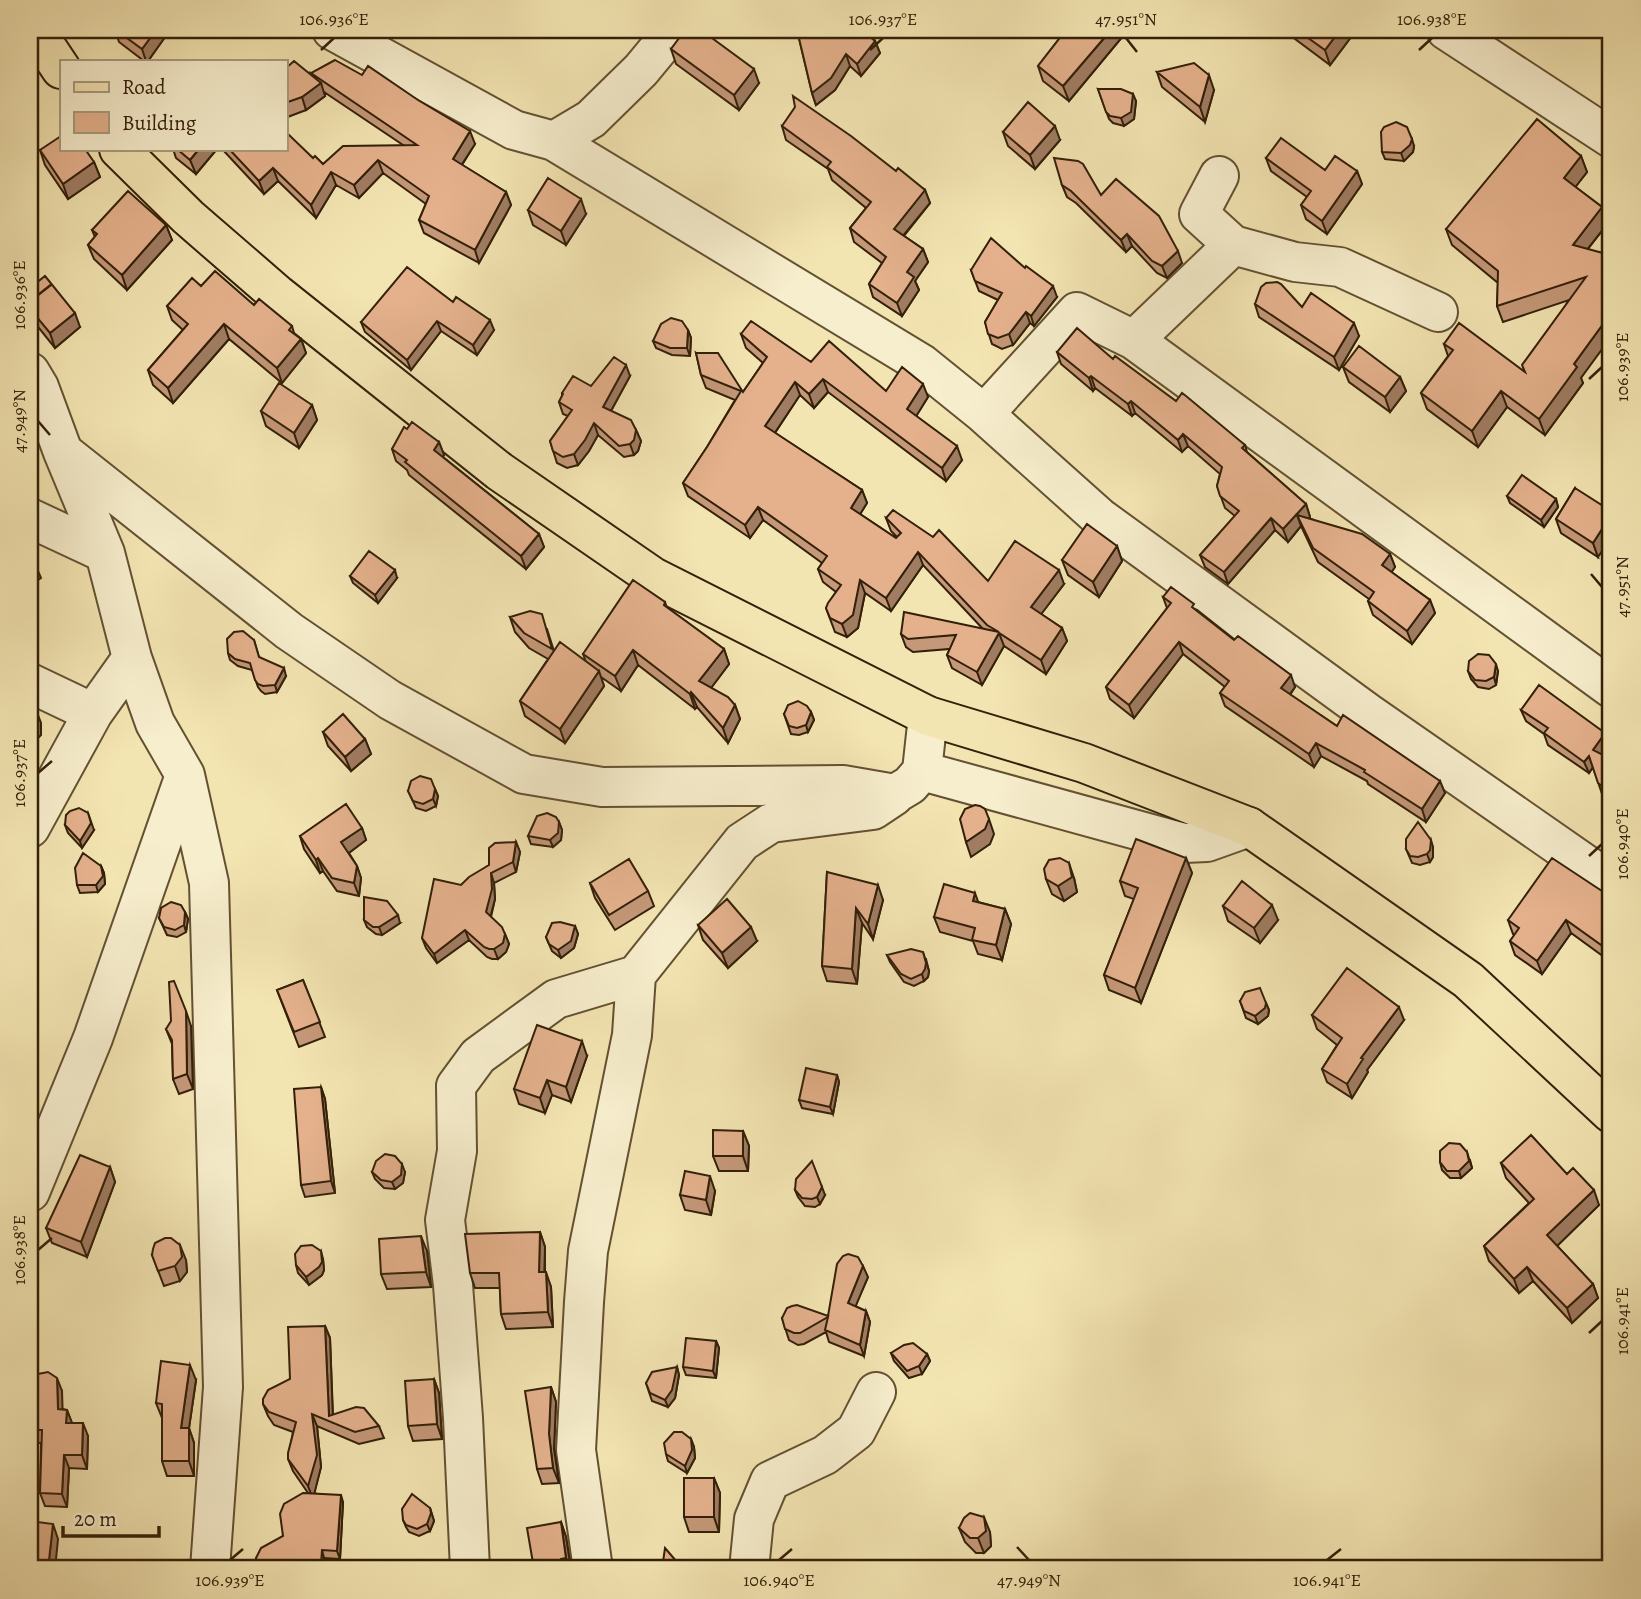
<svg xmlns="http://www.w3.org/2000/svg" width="1641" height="1599" font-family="Alegreya,serif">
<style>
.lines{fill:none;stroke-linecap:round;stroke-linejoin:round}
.minor-casing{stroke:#635132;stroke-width:42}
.major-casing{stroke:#332008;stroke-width:42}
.minor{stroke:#f7eecd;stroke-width:38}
.major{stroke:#f3e5b2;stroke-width:38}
.wall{fill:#c49878;stroke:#332008;stroke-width:2}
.shaded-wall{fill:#a07c62;stroke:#332008;stroke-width:2}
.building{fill:#e4b18c;stroke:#332008;stroke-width:2}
.ticks{fill:none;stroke:#332008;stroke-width:2.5}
.neatline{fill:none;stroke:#332008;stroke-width:2.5}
.ticks-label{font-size:18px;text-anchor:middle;fill:#332008}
</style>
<rect width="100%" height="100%" fill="#f3e5b2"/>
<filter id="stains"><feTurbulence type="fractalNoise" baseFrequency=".00286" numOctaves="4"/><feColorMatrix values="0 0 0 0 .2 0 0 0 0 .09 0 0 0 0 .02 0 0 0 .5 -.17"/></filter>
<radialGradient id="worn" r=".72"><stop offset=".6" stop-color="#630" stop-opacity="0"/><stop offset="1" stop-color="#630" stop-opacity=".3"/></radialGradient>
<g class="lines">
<g class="minor-casing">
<path id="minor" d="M 332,30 L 514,130 L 554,141 L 591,119 L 641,70 L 674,30
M 1446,30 L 1611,138
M 554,141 L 922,364 L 984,414 L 1099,517 L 1368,713 L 1611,882
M 1219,176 L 1199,214 L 1233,245
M 1134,340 L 1233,245 L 1295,262 L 1340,267 L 1438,312
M 30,372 L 39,387 L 63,452 L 289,631 L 390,700 L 524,774 L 602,787 L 843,785 L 895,794 L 910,785 L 922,771 L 928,716
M 984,414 L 1077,312 L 1134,340 L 1611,688
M 63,452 L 105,553 L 132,658 L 155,723 L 185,775 L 209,883 L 223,1387 L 210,1569
M 30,518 L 105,553
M 30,683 L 93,713
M 922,771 L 1184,843 L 1207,842 L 1249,827
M 30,828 L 93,713 L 132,658
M 30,1192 L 93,1038 L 185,775
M 470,1569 L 463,1418 L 453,1285 L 445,1220 L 457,1151 L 456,1086 L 478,1056 L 556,999 L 636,975 L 742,842 L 771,823 L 873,810 L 894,796
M 593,1569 L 576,1450 L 584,1302 L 588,1251 L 632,1035 L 636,975
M 749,1569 L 754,1519 L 770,1481 L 825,1455 L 856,1431 L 876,1392"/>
</g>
<g class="major-casing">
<path id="major" d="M 35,30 L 61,69
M 119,149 L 188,217 L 278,295 L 499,471 L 653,577 L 928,716 L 1084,763 L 1249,827 L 1468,980 L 1611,1113"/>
</g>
<use href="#minor" class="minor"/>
<use href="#major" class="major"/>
</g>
<path class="wall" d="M 115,30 L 170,30 L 148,61 L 144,61 L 119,42 Z
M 797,30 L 875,41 L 880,53 L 861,76 L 850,66 L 835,90 L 816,105 L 812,93 Z
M 1066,30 L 1128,30 L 1069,101 L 1043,81 L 1038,66 Z
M 1209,30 L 1228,30 L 1226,32 L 1210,31 Z
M 1283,30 L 1348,30 L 1351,37 L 1330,65 Z
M 671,49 L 759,83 L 739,110 L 676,64 Z
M 285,69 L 312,75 L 311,73 L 475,144 L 462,165 L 506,192 L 511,205 L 479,263 L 424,233 L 419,220 L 426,204 L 383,173 L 359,198 L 336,185 L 316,218 L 278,181 L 264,194 L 222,149 L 285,149 L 313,158 L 323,164 L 403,145 L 324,92 L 325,96 L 306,110 L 285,118 Z
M 1157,72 L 1214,90 L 1205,122 L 1162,87 Z
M 1098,89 L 1136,101 L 1134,119 L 1124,126 L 1113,123 L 1109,119 Z
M 782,126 L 896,171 L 925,190 L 930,203 L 904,236 L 923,249 L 928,262 L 915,281 L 919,290 L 902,316 L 873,297 L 869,284 L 882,263 L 854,242 L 850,228 L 866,208 L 832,180 L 828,169 L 786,140 Z
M 1003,132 L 1060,140 L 1035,169 L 1008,146 Z
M 1414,146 L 1413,152 L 1404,161 L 1385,159 L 1382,152 Z
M 173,149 L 217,149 L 196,174 L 176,158 Z
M 40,150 L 94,162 L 100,177 L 68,199 L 45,165 Z
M 1581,156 L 1587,172 L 1575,187 L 1602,207 L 1608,223 L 1588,249 L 1581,378 L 1583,383 L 1545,435 L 1507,407 L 1478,447 L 1427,409 L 1421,393 L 1448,356 L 1444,344 L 1525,372 L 1569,300 L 1503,322 L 1497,306 L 1498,283 L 1452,245 L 1446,229 Z
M 1266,158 L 1325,170 L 1357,171 L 1362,184 L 1327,234 L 1306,219 L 1301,205 L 1307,197 L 1271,171 Z
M 1062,185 L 1101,195 L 1182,263 L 1167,278 L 1157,273 L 1132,246 L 1126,252 L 1076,203 L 1067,197 Z
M 528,210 L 586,214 L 566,245 L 533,225 Z
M 166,225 L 172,240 L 127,290 L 94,259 L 88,245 L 95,237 L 92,230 Z
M 971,270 L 1057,297 L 1034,326 L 1030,323 L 1013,345 L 1002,349 L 992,344 L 985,322 L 998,300 L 979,291 Z
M 201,286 L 254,305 L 292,326 L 294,333 L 301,339 L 306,353 L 282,383 L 229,339 L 173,403 L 153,385 L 148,370 L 183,330 L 172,320 L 167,306 Z
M 30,288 L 80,327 L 55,348 L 30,317 Z
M 453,302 L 494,330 L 477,355 L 441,331 L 411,370 L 365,332 L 361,322 Z
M 1255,304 L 1302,307 L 1359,336 L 1339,370 L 1259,317 Z
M 688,330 L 691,338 L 690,356 L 672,355 L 656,348 L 653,341 Z
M 741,334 L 886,391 L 928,397 L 916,416 L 962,460 L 946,481 L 828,392 L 814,408 L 800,395 L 775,433 L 862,490 L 867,503 L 860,514 L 896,538 L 897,537 L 891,531 L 886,518 L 988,581 L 1064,584 L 1041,614 L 1062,628 L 1067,641 L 1046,674 L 1004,646 L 982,685 L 952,668 L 947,655 L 950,649 L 913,652 L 906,647 L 901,634 L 983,629 L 923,565 L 891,611 L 865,593 L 858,628 L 847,637 L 835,632 L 826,608 L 836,592 L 823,582 L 818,569 L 822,563 L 763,520 L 750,538 L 688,496 L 683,483 L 707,447 L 735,400 L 706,388 L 701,375 L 696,353 L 743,392 L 763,363 L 746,348 Z
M 1057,352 L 1113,359 L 1176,401 L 1245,445 L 1247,452 L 1306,504 L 1310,517 L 1309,518 L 1390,554 L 1395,567 L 1391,572 L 1430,600 L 1435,613 L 1412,644 L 1373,615 L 1368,601 L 1369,599 L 1318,562 L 1301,526 L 1288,542 L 1275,530 L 1228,584 L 1205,567 L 1200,555 L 1235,516 L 1225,508 L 1217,486 L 1220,474 L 1188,446 L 1182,452 L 1135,413 L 1132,416 L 1095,388 L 1093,391 L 1061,364 Z
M 1343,367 L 1400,377 L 1406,391 L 1390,412 L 1349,382 Z
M 630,376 L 611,411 L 636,430 L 641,441 L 638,451 L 634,455 L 624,457 L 598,435 L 589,451 L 578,465 L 567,468 L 557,463 L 550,441 L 568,416 L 563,414 L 559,402 L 562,396 L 562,393 Z
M 312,405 L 317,420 L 299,448 L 266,426 L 261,411 Z
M 407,429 L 439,442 L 444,455 L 443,457 L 539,534 L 544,547 L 526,569 L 409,475 L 407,470 L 396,461 L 392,449 Z
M 1575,488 L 1598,557 L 1561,533 L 1556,519 Z
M 1507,496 L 1556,499 L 1558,507 L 1544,527 L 1510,503 Z
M 1117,546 L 1122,561 L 1099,597 L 1068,575 L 1062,560 Z
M 350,576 L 397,578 L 378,603 L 353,583 Z
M 1163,597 L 1197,610 L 1295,687 L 1290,695 L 1337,726 L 1445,793 L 1426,822 L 1368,784 L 1367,781 L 1321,756 L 1314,767 L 1225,706 L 1220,693 L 1225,687 L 1183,654 L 1134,718 L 1110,699 L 1106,687 L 1167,608 Z
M 665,602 L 667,608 L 724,649 L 729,664 L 711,688 L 735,705 L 740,719 L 728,743 L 697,707 L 695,709 L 638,665 L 621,691 L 601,677 L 604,686 L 565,743 L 525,716 L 520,701 L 548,659 L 529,648 L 515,632 L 510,617 L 547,629 L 554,651 L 586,662 L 583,654 Z
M 254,640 L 259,657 L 286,676 L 277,692 L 265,694 L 261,691 L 258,687 L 252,670 L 238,666 L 230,660 L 228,653 Z
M 1468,671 L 1498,671 L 1496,685 L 1489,689 L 1478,687 L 1471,679 Z
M 1521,710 L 1609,744 L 1602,755 L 1611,759 L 1611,801 L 1602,794 L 1593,767 L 1589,773 L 1548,745 L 1544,734 L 1526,721 Z
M 811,712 L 814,720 L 808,732 L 799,735 L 791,734 L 784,714 Z
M 323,732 L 365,739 L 371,754 L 351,771 L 328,746 Z
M 435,789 L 438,796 L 436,806 L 426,811 L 416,808 L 408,791 Z
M 559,822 L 562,830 L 561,840 L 553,847 L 531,844 L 528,836 Z
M 65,825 L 94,830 L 82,848 L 68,833 Z
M 362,828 L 366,840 L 349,853 L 357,866 L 361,878 L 359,896 L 337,891 L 323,871 L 320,873 L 304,849 L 300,836 Z
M 516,842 L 520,852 L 516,872 L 494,883 L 495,899 L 491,917 L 505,934 L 509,944 L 506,952 L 498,959 L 492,959 L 487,957 L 469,940 L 437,963 L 426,948 L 422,938 L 461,885 L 489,865 Z
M 1433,847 L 1433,857 L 1430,862 L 1420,865 L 1412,863 L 1406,849 Z
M 1186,858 L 1192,873 L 1141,1003 L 1109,990 L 1104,975 L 1134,899 L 1125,896 L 1120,881 Z
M 101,866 L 104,873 L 105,884 L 98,892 L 80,893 L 77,885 Z
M 827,872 L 883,900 L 873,939 L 862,923 L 857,984 L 827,981 L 822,966 Z
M 1074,878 L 1077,892 L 1064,901 L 1052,894 L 1046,879 Z
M 590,883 L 648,891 L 654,906 L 615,930 L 595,898 Z
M 1611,897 L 1611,962 L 1571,933 L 1542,974 L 1515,955 L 1510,941 L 1515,935 L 1513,934 L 1508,920 Z
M 978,902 L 1005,909 L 1011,924 L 1002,960 L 978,954 L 973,941 L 940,932 L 934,917 Z
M 1223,906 L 1278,920 L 1260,943 L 1228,921 Z
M 185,912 L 188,919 L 186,932 L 177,937 L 167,935 L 159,918 Z
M 364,920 L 400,923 L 382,935 L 376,934 L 367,927 Z
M 698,925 L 757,941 L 728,968 L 703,940 Z
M 575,926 L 578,934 L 574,948 L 561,958 L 552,951 L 546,937 Z
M 887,955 L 926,959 L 929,971 L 928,977 L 924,981 L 914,986 L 904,982 L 890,962 Z
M 303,980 L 325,1037 L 299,1047 L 277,990 Z
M 1240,1001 L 1266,1003 L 1269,1010 L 1268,1016 L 1258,1024 L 1246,1018 Z
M 1312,1015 L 1404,1020 L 1367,1070 L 1368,1072 L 1352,1098 L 1327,1082 L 1322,1069 L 1337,1045 L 1317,1029 Z
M 191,1026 L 193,1089 L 179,1094 L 173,1079 L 172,1044 L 166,1029 Z
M 587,1056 L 571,1102 L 552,1095 L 545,1113 L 519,1104 L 514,1089 Z
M 837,1075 L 839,1082 L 833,1114 L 802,1108 L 799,1100 Z
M 321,1087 L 325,1099 L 335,1193 L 305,1197 L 301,1185 Z
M 743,1131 L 749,1146 L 748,1171 L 719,1171 L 713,1156 Z
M 1470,1160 L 1472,1168 L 1461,1178 L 1450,1178 L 1442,1170 L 1440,1162 Z
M 1501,1163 L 1567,1174 L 1599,1205 L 1557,1246 L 1593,1284 L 1598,1298 L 1572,1323 L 1533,1281 L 1519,1293 L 1489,1261 L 1484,1246 L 1529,1203 L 1506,1178 Z
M 110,1167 L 115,1182 L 87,1257 L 52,1243 L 46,1228 Z
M 372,1172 L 405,1172 L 403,1183 L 395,1189 L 384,1188 L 375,1179 Z
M 795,1190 L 825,1195 L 820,1204 L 815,1207 L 805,1206 L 798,1197 Z
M 715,1191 L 711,1215 L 685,1210 L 680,1195 Z
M 540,1232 L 545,1247 L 545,1272 L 551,1287 L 553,1327 L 506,1329 L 501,1314 L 500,1288 L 475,1288 L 470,1273 Z
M 427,1251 L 431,1287 L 387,1289 L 381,1274 Z
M 152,1255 L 186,1260 L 187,1272 L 180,1281 L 164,1286 Z
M 323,1259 L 324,1270 L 322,1275 L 309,1285 L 298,1273 L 296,1265 Z
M 868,1277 L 855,1306 L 866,1311 L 870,1322 L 864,1356 L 829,1342 L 826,1332 L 804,1344 L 798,1345 L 789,1340 L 782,1318 L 828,1316 Z
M 1611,1288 L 1611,1309 L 1604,1292 Z
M 325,1326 L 330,1338 L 333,1415 L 379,1426 L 384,1438 L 359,1444 L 317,1426 L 321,1467 L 314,1493 L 343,1502 L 340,1559 L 324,1558 L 324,1569 L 260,1569 L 256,1558 L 283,1536 L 308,1493 L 293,1471 L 288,1459 L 293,1432 L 274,1425 L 268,1416 L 263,1404 L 290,1379 Z
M 716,1341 L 719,1348 L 716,1378 L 686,1375 L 683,1367 Z
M 891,1353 L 927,1354 L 930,1361 L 922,1374 L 909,1378 L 894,1361 Z
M 677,1367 L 679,1375 L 675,1398 L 668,1407 L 652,1401 L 646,1383 Z
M 434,1379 L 439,1393 L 442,1439 L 413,1441 L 408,1426 Z
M 196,1380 L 189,1428 L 194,1443 L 194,1476 L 167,1476 L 162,1461 L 162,1418 L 156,1403 Z
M 551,1387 L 556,1402 L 554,1449 L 559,1483 L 542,1484 L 537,1469 Z
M 62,1391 L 62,1409 L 67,1410 L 72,1423 L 88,1436 L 87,1469 L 69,1468 L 67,1507 L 45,1506 L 40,1493 L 41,1443 L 30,1443 L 30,1405 Z
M 691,1439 L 694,1447 L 695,1458 L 687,1473 L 668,1461 L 666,1454 Z
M 714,1478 L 720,1493 L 719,1532 L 689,1532 L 684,1517 Z
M 430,1508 L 434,1521 L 430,1531 L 419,1536 L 409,1532 L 406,1527 L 403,1520 Z
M 561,1522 L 566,1537 L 571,1569 L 534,1569 Z
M 959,1528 L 990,1532 L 991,1546 L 984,1553 L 976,1553 L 965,1542 Z"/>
<path class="shaded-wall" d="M 156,30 L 170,30 L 148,61 L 146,61 L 142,49 Z
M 1111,30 L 1128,30 L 1069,101 L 1063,86 Z
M 1340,30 L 1348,30 L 1351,37 L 1330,65 L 1325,50 Z
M 875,41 L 880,53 L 861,76 L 857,64 Z
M 846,54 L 850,66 L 835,90 L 816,105 L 812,93 Z
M 754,69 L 759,83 L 739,110 L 734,95 Z
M 1209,75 L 1214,90 L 1205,122 L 1200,107 Z
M 321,83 L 325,96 L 306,110 L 302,97 Z
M 1133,94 L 1136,101 L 1134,119 L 1124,126 L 1121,118 Z
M 1055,126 L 1060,140 L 1035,169 L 1030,155 Z
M 470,131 L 475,144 L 457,172 L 453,159 Z
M 1412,139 L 1414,146 L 1413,152 L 1404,161 L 1401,153 Z
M 199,149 L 217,149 L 196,174 L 190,160 Z
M 1581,156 L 1587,172 L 1570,194 L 1564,178 Z
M 378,160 L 383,173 L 359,198 L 354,185 Z
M 94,162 L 100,177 L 68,199 L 63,184 Z
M 273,168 L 278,181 L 264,194 L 259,181 Z
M 1357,171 L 1362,184 L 1327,234 L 1322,221 Z
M 331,172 L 336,185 L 316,218 L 311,205 Z
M 925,190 L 930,203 L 898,242 L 894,229 Z
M 506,192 L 511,205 L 479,263 L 475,250 Z
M 581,199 L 586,214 L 566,245 L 561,231 Z
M 1602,207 L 1608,223 L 1578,261 L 1573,245 Z
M 166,225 L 172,240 L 127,290 L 122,275 Z
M 1127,234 L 1132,246 L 1126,252 L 1121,240 Z
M 923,249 L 928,262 L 915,281 L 919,290 L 902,316 L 897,303 L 907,272 Z
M 1178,251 L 1182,263 L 1167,278 L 1162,266 Z
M 1053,286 L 1057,297 L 1034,326 L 1031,316 Z
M 1026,312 L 1030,323 L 1013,345 L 1009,334 Z
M 75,313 L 80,327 L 55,348 L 50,333 Z
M 1611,313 L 1611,337 L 1581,378 L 1583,383 L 1545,435 L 1539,419 L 1574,364 Z
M 490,320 L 494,330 L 477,355 L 473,345 Z
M 437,321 L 441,331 L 411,370 L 407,360 Z
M 1354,323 L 1359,336 L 1339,370 L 1334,357 Z
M 224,324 L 229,339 L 173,403 L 168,388 Z
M 688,330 L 691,338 L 690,356 L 687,348 Z
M 301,339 L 306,353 L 282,383 L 277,368 Z
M 626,365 L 630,376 L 607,418 L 603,407 Z
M 1091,376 L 1095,388 L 1093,391 L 1089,378 Z
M 1400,377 L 1406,391 L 1390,412 L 1385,397 Z
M 823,379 L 828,392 L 814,408 L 809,394 Z
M 795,382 L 800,395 L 770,440 L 765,426 Z
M 923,384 L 928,397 L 912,423 L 907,409 Z
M 1501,391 L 1507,407 L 1478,447 L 1472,431 Z
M 1131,401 L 1135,413 L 1132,416 L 1128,404 Z
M 312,405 L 317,420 L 299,448 L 294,433 Z
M 594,423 L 598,435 L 589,451 L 578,465 L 574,454 Z
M 636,430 L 641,441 L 638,451 L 634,455 L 630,444 Z
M 1183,434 L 1188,446 L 1182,452 L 1178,440 Z
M 439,442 L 444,455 L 438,463 L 434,450 Z
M 957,446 L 962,460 L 946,481 L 942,468 Z
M 862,490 L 867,503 L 856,521 L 851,508 Z
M 1556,499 L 1558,507 L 1544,527 L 1541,520 Z
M 1306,504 L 1310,517 L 1302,525 L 1297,515 L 1301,526 L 1288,542 L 1283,529 Z
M 758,507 L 763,520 L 750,538 L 745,525 Z
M 1611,515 L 1611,538 L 1598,557 L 1593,543 Z
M 1271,518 L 1275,530 L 1228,584 L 1224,572 Z
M 539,534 L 544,547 L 526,569 L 521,556 Z
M 1117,546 L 1122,561 L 1099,597 L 1093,582 Z
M 918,552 L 923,565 L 891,611 L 886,598 Z
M 1390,554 L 1395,567 L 1387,579 L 1382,565 Z
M 395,570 L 397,578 L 378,603 L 375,595 Z
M 1059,570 L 1064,584 L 1036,621 L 1031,607 Z
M 38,571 L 41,578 L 30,586 L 30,577 Z
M 860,580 L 865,593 L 858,628 L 847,637 L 842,624 Z
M 1430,600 L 1435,613 L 1412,644 L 1407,631 Z
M 1062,628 L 1067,641 L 1046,674 L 1041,660 Z
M 999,633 L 1004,646 L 982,685 L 977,672 Z
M 1179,642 L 1183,654 L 1134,718 L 1129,705 Z
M 724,649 L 729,664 L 705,696 L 699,681 Z
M 633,650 L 638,665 L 621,691 L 615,676 Z
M 1496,664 L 1498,671 L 1496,685 L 1494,677 Z
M 284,668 L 286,676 L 277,692 L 275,685 Z
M 599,671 L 604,686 L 565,743 L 560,729 Z
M 1291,675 L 1295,687 L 1285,701 L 1281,688 Z
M 691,692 L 697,707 L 695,709 L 690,694 Z
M 735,705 L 740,719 L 728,743 L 723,728 Z
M 811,712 L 814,720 L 808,732 L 806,725 Z
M 38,715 L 41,723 L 41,735 L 32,744 L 30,735 Z
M 1605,733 L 1609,744 L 1597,762 L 1593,750 Z
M 365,739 L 371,754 L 351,771 L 345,757 Z
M 1316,743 L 1321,756 L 1314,767 L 1309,754 Z
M 1589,756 L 1593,767 L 1589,773 L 1584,762 Z
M 1440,781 L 1445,793 L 1426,822 L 1422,809 Z
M 435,789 L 438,796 L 436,806 L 433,799 Z
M 88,813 L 94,830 L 82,848 L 80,841 Z
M 989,819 L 994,834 L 990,844 L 971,857 L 966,842 Z
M 559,822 L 562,830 L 561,840 L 553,847 L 550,840 Z
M 362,828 L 366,840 L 346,855 L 341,842 Z
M 1431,840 L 1433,847 L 1433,857 L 1430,862 L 1427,854 Z
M 516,842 L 520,852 L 516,872 L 513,862 Z
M 318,858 L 323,871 L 320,873 L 316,860 Z
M 1186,858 L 1192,873 L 1141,1003 L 1135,988 Z
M 1069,863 L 1074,878 L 1077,892 L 1064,901 L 1058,886 Z
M 101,866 L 104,873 L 105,884 L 98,892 L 96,885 Z
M 357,866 L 361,878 L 359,896 L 354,883 Z
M 491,873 L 494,883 L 495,899 L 489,922 L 486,912 Z
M 878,885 L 883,900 L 873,939 L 868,924 Z
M 975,893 L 980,907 L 973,901 Z
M 1272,905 L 1278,920 L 1260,943 L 1254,928 Z
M 856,908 L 862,923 L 857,984 L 852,969 Z
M 1005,909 L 1011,924 L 1002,960 L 996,945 Z
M 185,912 L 188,919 L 186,932 L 184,925 Z
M 398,915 L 400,923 L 382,935 L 379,927 Z
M 1566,920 L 1571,933 L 1542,974 L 1537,961 Z
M 575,926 L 578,934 L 574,948 L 561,958 L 558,950 Z
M 751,927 L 757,941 L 728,968 L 722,953 Z
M 465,930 L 469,940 L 437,963 L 434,954 Z
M 505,934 L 509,944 L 506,952 L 498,959 L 494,949 Z
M 923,952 L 929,971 L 928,977 L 924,981 L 922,974 Z
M 1266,1003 L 1269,1010 L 1268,1016 L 1258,1024 L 1255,1016 Z
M 1399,1007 L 1404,1020 L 1367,1070 L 1368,1072 L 1352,1098 L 1347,1084 L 1361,1058 Z
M 186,1011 L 191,1026 L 193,1089 L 187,1074 Z
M 582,1041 L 587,1056 L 571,1102 L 566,1087 Z
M 837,1075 L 839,1082 L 833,1114 L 830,1107 Z
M 547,1080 L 552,1095 L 545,1113 L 540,1098 Z
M 321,1087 L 325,1099 L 335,1193 L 331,1181 Z
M 743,1131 L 749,1146 L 748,1171 L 743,1156 Z
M 1467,1152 L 1472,1168 L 1461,1178 L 1459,1171 Z
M 402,1164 L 405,1172 L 403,1183 L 395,1189 L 392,1182 Z
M 110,1167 L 115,1182 L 87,1257 L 81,1242 Z
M 710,1176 L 715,1191 L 711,1215 L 706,1200 Z
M 822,1187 L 825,1195 L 820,1204 L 817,1197 Z
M 1594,1190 L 1599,1205 L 1553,1250 L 1547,1235 Z
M 540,1232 L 545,1247 L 544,1287 L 539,1272 Z
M 421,1236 L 427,1251 L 431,1287 L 426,1272 Z
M 180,1245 L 186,1260 L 187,1272 L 180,1281 L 175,1266 Z
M 321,1251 L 323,1259 L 324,1270 L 322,1275 L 309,1285 L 306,1277 Z
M 863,1266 L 868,1277 L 852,1315 L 848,1303 Z
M 1527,1267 L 1533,1281 L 1519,1293 L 1514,1279 Z
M 546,1272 L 551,1287 L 553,1327 L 548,1312 Z
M 1593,1284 L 1598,1298 L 1572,1323 L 1567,1308 Z
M 866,1311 L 870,1322 L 864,1356 L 860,1345 Z
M 325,1326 L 330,1338 L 333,1423 L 329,1416 Z
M 716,1341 L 719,1348 L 716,1378 L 713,1371 Z
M 927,1354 L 930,1361 L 922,1374 L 919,1366 Z
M 190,1365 L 196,1380 L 189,1428 L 194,1443 L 194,1476 L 189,1461 L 181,1428 Z
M 677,1367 L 679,1375 L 675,1398 L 668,1407 L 665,1400 Z
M 57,1378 L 62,1391 L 63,1423 L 58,1409 Z
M 434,1379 L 439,1393 L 442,1439 L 437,1424 Z
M 551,1387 L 556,1402 L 554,1449 L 559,1483 L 553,1468 L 549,1434 Z
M 67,1410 L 72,1423 L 66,1423 Z
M 312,1414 L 317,1426 L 321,1467 L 313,1499 L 308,1486 Z
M 83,1423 L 88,1436 L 87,1469 L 82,1455 Z
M 691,1439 L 694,1447 L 695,1458 L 687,1473 L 685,1466 Z
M 64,1455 L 69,1468 L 67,1507 L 62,1494 Z
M 714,1478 L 720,1493 L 719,1532 L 714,1517 Z
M 341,1495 L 343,1502 L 340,1559 L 337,1551 Z
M 430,1508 L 434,1521 L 430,1531 L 427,1524 Z
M 984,1517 L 990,1532 L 991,1546 L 984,1553 L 978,1538 Z
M 561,1522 L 566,1537 L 571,1569 L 566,1558 Z
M 53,1524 L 58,1539 L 55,1569 L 48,1569 Z
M 322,1550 L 324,1558 L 324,1569 L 321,1564 Z"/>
<path class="building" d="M 116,30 L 156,30 L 142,49 Z
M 685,30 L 701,30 L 754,69 L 734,95 L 671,49 Z
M 797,30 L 862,30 L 875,41 L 857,64 L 846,54 L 831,78 L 812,93 Z
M 1066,30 L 1111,30 L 1063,86 L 1038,66 Z
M 1297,30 L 1340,30 L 1325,50 Z
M 335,60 L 362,75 L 368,66 L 418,100 L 470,131 L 453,159 L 506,192 L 475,250 L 419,220 L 429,196 L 378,160 L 354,185 L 331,172 L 311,205 L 273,168 L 259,181 L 229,149 L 285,149 L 285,131 L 313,158 L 315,156 L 323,164 L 343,146 L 417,145 L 311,73 Z
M 294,61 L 321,83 L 302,97 L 285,103 L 285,69 Z
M 1194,63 L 1209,75 L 1200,107 L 1157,72 Z
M 1098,89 L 1121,89 L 1133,94 L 1131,112 L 1121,118 L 1110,116 L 1106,112 Z
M 793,96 L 851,136 L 896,171 L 898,168 L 925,190 L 894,229 L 923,249 L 907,272 L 914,277 L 897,303 L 869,284 L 886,257 L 850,228 L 871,202 L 827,167 L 831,162 L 782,126 L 795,107 Z
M 1028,102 L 1055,126 L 1030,155 L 1003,132 Z
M 1537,119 L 1581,156 L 1564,178 L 1602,207 L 1573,245 L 1603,253 L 1608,246 L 1611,252 L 1611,313 L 1574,364 L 1577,367 L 1539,419 L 1501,391 L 1472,431 L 1421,393 L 1453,350 L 1444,344 L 1459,323 L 1525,372 L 1522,365 L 1586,277 L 1497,306 L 1498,271 L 1446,229 Z
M 1396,122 L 1407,127 L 1412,139 L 1410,145 L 1401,153 L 1382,152 L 1381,132 L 1384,127 Z
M 61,136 L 61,149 L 85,149 L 94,162 L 63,184 L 40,150 Z
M 1281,138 L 1325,170 L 1335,156 L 1357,171 L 1322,221 L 1301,205 L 1311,191 L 1266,158 Z
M 177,149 L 199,149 L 190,160 Z
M 1054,158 L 1078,161 L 1083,164 L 1101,195 L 1116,179 L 1159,216 L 1178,251 L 1162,266 L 1152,261 L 1127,234 L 1121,240 L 1071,191 L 1062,185 Z
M 548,178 L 581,199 L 561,231 L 528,210 Z
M 128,191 L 166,225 L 122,275 L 88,245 L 97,234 L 92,230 Z
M 991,238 L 1025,268 L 1026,266 L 1053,286 L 1031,316 L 1026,312 L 1009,334 L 998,338 L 988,334 L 985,322 L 1002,293 L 975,281 L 971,270 Z
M 407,267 L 453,302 L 456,297 L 490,320 L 473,345 L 437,321 L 407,360 L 361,322 Z
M 215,271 L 254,305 L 259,299 L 292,326 L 289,330 L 301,339 L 277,368 L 224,324 L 168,388 L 148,370 L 188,324 L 167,306 L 192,278 L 201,286 Z
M 45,276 L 75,313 L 50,333 L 30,309 L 30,288 Z
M 1277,282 L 1281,284 L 1302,307 L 1311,293 L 1354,323 L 1334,357 L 1255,304 L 1261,287 L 1266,283 Z
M 671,318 L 682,321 L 688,330 L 687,348 L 670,348 L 653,341 L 661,324 Z
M 751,321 L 811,362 L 829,341 L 886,391 L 902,367 L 923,384 L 907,409 L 957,446 L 942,468 L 823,379 L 809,394 L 795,382 L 765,426 L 862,490 L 851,508 L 896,538 L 901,533 L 886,518 L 893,510 L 933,537 L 939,530 L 988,581 L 1015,541 L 1059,570 L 1031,607 L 1062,628 L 1041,660 L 999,633 L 977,672 L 947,655 L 956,635 L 908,639 L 901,634 L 904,612 L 999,632 L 987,625 L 918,552 L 886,598 L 860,580 L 853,615 L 842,624 L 830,618 L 826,608 L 828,603 L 841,585 L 818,569 L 827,556 L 758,507 L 745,525 L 683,483 L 707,447 L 741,391 L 701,375 L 696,353 L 718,353 L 743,392 L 767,357 L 741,334 Z
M 1077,328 L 1113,359 L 1115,356 L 1176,401 L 1182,393 L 1186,396 L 1245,445 L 1242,448 L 1306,504 L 1283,529 L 1271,518 L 1224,572 L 1200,555 L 1239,511 L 1220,496 L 1217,486 L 1222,467 L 1183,434 L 1178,440 L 1131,401 L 1128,404 L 1091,376 L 1089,378 L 1057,352 Z
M 1359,346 L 1400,377 L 1385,397 L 1343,367 Z
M 614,357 L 626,365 L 603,407 L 631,420 L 636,430 L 634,440 L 630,444 L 619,446 L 594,423 L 585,440 L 574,454 L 563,457 L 553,451 L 550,441 L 572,410 L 559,402 L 563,394 L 562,393 L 573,376 L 591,386 Z
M 279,383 L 312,405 L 294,433 L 261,411 Z
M 412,422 L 439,442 L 434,450 L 539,534 L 521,556 L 405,462 L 407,460 L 392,449 L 404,427 L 407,429 Z
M 1522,475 L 1556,499 L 1541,520 L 1507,496 Z
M 1575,488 L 1611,511 L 1611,515 L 1593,543 L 1556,519 Z
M 1297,515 L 1362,534 L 1390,554 L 1382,565 L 1430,600 L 1407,631 L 1368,601 L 1374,592 L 1313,548 Z
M 1087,524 L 1117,546 L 1093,582 L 1062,560 Z
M 369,551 L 395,570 L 375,595 L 350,576 Z
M 30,553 L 33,556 L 38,571 L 30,577 Z
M 633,580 L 665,602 L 664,605 L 724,649 L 699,681 L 728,697 L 735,705 L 723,728 L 691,692 L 690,694 L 633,650 L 615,676 L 583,654 Z
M 1171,587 L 1194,604 L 1192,607 L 1234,640 L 1238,636 L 1291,675 L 1281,688 L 1337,726 L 1343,715 L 1440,781 L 1422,809 L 1364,772 L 1365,770 L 1316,743 L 1309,754 L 1220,693 L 1229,681 L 1179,642 L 1129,705 L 1106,687 L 1171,603 L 1163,597 Z
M 530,611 L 542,614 L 552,649 L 524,633 L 510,617 Z
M 243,631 L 254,640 L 259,657 L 284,668 L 275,685 L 263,686 L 258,684 L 255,680 L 250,663 L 235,659 L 228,653 L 227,639 L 234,632 Z
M 560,642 L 599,671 L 560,729 L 520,701 Z
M 1478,654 L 1489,655 L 1496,664 L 1494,677 L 1486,681 L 1475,680 L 1468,671 L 1469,661 Z
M 1539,685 L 1605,733 L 1593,750 L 1611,759 L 1611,790 L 1607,790 L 1598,783 L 1589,756 L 1584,762 L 1544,733 L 1548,728 L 1521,710 Z
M 798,701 L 807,706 L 811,712 L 806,725 L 797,728 L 789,726 L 784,714 L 788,705 Z
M 30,707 L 38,715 L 38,728 L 30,735 Z
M 343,714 L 365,739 L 345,757 L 323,732 Z
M 420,776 L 431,779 L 435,789 L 433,799 L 423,804 L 413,801 L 408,791 L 411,781 Z
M 346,804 L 362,828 L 341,842 L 357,866 L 354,883 L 332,878 L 318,858 L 316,860 L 300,836 Z
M 975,805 L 980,806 L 985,809 L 989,819 L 985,829 L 966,842 L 960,819 L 965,809 Z
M 79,808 L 88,813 L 91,823 L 80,841 L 65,825 L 66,815 L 70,811 Z
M 547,813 L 556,817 L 559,822 L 558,833 L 550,840 L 528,836 L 537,816 Z
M 1418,822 L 1431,840 L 1430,850 L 1427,854 L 1418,857 L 1410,856 L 1406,849 L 1406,839 Z
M 1136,839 L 1186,858 L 1135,988 L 1104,975 L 1138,888 L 1120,881 Z
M 516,842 L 513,862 L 491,873 L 492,889 L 486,912 L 502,927 L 505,934 L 503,943 L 494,949 L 489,949 L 484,947 L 465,930 L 434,954 L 422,938 L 434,879 L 461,885 L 469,877 L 489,865 L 489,848 L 495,843 Z
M 83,853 L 101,866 L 103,876 L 96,885 L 77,885 L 75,868 Z
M 1060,858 L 1069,863 L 1072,877 L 1058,886 L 1046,879 L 1044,869 L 1049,860 Z
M 1552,858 L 1611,897 L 1611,952 L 1566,920 L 1537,961 L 1510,941 L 1519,928 L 1508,920 Z
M 629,859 L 648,891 L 609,915 L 590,883 Z
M 827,872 L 878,885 L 868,924 L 856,908 L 852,969 L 822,966 Z
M 1242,881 L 1272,905 L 1254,928 L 1223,906 Z
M 944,884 L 975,893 L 973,901 L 1005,909 L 996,945 L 972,940 L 975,928 L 934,917 Z
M 364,897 L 387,901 L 398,915 L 379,927 L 373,927 L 364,920 Z
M 727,899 L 751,927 L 722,953 L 698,925 Z
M 171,902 L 181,905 L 185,912 L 184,925 L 175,930 L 164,927 L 159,918 L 161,908 Z
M 560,922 L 575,926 L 571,941 L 558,950 L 549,944 L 546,937 L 552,923 Z
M 911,949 L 923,952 L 926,963 L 925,969 L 922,974 L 911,979 L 901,974 L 887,955 Z
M 1347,968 L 1399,1007 L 1361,1058 L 1363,1059 L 1347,1084 L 1322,1069 L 1342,1038 L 1312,1015 Z
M 303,980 L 320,1022 L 294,1032 L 277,990 Z
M 174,981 L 186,1011 L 187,1074 L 173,1079 L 172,1040 L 166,1029 L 171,1021 L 169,982 Z
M 1260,988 L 1266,1003 L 1265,1008 L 1255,1016 L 1244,1011 L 1240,1001 L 1245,992 Z
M 537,1025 L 582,1041 L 566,1087 L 547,1080 L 540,1098 L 514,1089 Z
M 806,1068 L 837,1075 L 830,1107 L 799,1100 Z
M 321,1087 L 331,1181 L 301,1185 L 294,1089 Z
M 713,1130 L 743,1131 L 743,1156 L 713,1156 Z
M 1531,1135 L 1567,1174 L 1573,1168 L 1594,1190 L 1547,1235 L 1593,1284 L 1567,1308 L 1527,1267 L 1514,1279 L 1484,1246 L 1534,1199 L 1501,1163 Z
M 1449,1143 L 1460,1144 L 1467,1152 L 1469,1161 L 1459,1171 L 1447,1171 L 1440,1162 L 1440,1151 Z
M 385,1154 L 395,1156 L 402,1164 L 401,1175 L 392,1182 L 381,1180 L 372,1172 L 376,1161 Z
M 80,1155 L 110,1167 L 81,1242 L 46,1228 Z
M 812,1161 L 822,1187 L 817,1197 L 812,1199 L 802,1198 L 795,1190 L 796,1179 Z
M 685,1171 L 710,1176 L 706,1200 L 680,1195 Z
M 540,1232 L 539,1272 L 546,1272 L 548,1312 L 501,1314 L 499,1273 L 470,1273 L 465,1234 Z
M 421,1236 L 426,1272 L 381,1274 L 379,1239 Z
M 165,1238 L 171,1238 L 180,1245 L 182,1257 L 175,1266 L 158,1271 L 152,1255 L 153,1249 L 155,1243 Z
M 312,1245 L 321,1251 L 322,1262 L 319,1267 L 306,1277 L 296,1265 L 295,1254 L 301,1246 Z
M 848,1254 L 858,1257 L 863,1266 L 848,1303 L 866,1311 L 860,1345 L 825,1330 L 828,1317 L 800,1333 L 794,1333 L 785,1329 L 782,1318 L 787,1308 L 792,1306 L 797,1305 L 828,1316 L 837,1264 L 843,1256 Z
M 1611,1288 L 1611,1302 L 1604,1292 Z
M 325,1326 L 329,1416 L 356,1407 L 364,1408 L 379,1426 L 355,1432 L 312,1414 L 317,1455 L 308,1486 L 288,1459 L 288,1453 L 296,1422 L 269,1412 L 263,1404 L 263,1399 L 268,1390 L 290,1379 L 288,1327 Z
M 686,1338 L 716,1341 L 713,1371 L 683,1367 Z
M 913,1343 L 927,1354 L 919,1366 L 907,1371 L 891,1353 L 904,1345 Z
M 161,1361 L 190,1365 L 181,1428 L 189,1428 L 189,1461 L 162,1461 L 162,1404 L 156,1403 Z
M 677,1367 L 672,1390 L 665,1400 L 650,1393 L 646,1383 L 652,1372 Z
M 48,1372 L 57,1378 L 58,1409 L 67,1410 L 66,1423 L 83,1423 L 82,1455 L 64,1455 L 62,1494 L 40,1493 L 42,1430 L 30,1430 L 30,1405 L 31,1405 L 32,1382 L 38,1374 Z
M 434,1379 L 437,1424 L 408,1426 L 405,1381 Z
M 551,1387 L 549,1434 L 553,1468 L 537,1469 L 525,1391 Z
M 674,1432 L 682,1432 L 691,1439 L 692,1450 L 685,1466 L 666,1454 L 664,1443 Z
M 684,1478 L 714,1478 L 714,1517 L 684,1517 Z
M 303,1493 L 341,1495 L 337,1551 L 322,1550 L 321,1564 L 291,1569 L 260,1569 L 256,1558 L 261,1548 L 283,1536 L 280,1514 L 284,1504 Z
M 412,1494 L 430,1508 L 431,1513 L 427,1524 L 417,1529 L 406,1525 L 403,1520 L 402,1509 Z
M 970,1513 L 984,1517 L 986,1531 L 978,1538 L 970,1538 L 959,1528 L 964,1518 Z
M 30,1521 L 53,1524 L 48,1569 L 30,1569 Z
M 561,1522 L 566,1558 L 561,1559 L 563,1569 L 534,1569 L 527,1528 Z
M 665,1548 L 683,1569 L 662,1569 Z"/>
<path class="ticks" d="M 1126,38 L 1137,52M 321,50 L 334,38M 870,50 L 883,38M 1419,50 L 1432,38M 38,295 L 52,284M 1589,379 L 1602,367M 38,421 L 50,435M 1591,574 L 1602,587M 38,773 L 52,761M 1589,856 L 1602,844M 38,1250 L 52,1238M 1589,1333 L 1602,1321M 1017,1547 L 1029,1560M 230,1560 L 243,1549M 779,1560 L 792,1549M 1327,1560 L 1341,1549"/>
<rect width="1641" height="1599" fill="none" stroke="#f3e5b2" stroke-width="77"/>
<rect x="60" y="60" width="228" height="91" fill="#f7eecd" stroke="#a99c7e" stroke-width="2"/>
<rect x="74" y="82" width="35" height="10" fill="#f3e5b2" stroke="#a99c7e" stroke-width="2"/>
<text x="122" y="94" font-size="21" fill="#332008">Road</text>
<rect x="74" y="112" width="35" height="21" fill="#e4b18c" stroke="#a99c7e" stroke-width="2"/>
<text x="122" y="130" font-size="21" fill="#332008">Building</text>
<path d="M63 1526v10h96v-10" fill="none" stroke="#332008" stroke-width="3.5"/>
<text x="74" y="1526" font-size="21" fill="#332008" stroke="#f7eecd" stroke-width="5" paint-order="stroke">20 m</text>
<rect x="38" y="38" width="1564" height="1522" class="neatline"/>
<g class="ticks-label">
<text x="334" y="25">106.936°E</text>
<text x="883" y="25">106.937°E</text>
<text x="1126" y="25">47.951°N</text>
<text x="1432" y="25">106.938°E</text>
<text transform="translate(19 295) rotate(-90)" y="6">106.936°E</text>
<text transform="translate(1622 367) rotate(-90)" y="6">106.939°E</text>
<text transform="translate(19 421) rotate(-90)" y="6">47.949°N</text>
<text transform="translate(1622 587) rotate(-90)" y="6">47.951°N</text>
<text transform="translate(19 773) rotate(-90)" y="6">106.937°E</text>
<text transform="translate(1622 844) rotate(-90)" y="6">106.940°E</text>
<text transform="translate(19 1250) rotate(-90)" y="6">106.938°E</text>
<text transform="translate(1622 1321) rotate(-90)" y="6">106.941°E</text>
<text x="230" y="1586">106.939°E</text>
<text x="779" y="1586">106.940°E</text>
<text x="1029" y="1586">47.949°N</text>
<text x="1327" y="1586">106.941°E</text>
</g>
<rect width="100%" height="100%" filter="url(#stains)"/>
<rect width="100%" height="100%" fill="url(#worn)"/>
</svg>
